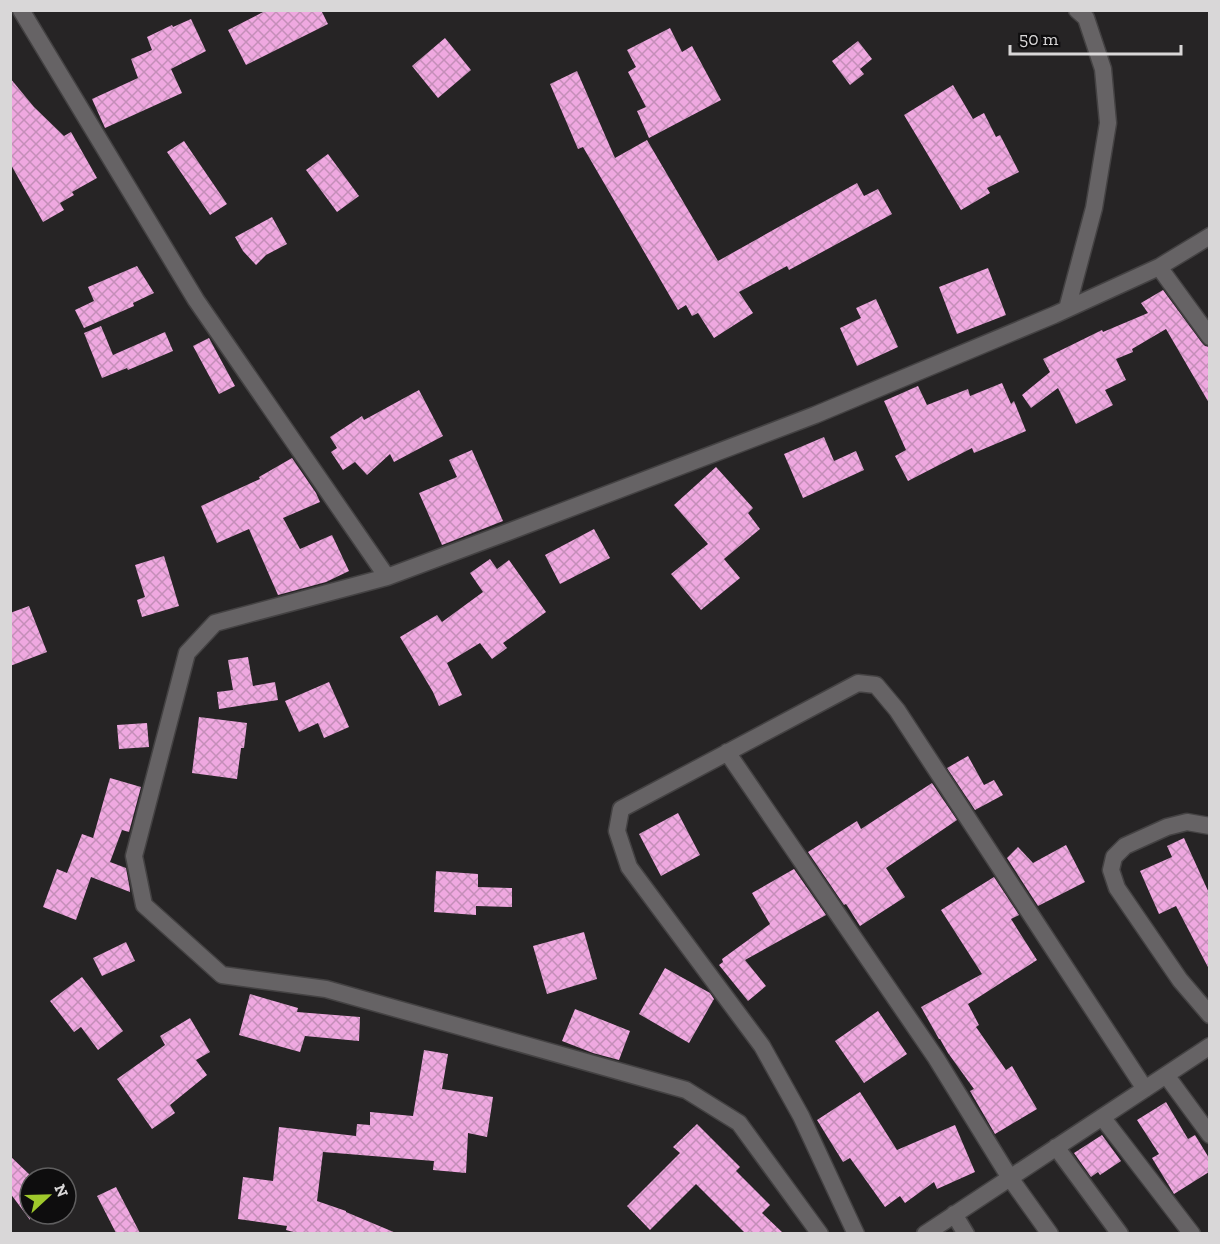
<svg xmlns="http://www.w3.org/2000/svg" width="1220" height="1244" font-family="'Zilla Slab',serif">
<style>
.building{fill:url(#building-cross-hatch)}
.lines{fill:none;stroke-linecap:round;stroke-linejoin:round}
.minor-casing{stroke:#444243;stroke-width:19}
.minor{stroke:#666365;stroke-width:16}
</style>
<defs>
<pattern id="building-cross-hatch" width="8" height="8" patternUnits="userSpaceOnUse" patternTransform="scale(1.5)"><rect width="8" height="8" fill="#efa8e0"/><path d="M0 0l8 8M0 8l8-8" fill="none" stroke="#c48eb8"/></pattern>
</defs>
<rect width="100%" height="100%" fill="#262425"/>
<path class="building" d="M 267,10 L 321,10 L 328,24 L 246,65 L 228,30 Z
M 191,19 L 206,51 L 171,69 L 182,93 L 105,128 L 92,99 L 138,78 L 131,59 L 152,50 L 147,37 L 172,25 L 173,27 Z
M 670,28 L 682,52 L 692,46 L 721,100 L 649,138 L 637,111 L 646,107 L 628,72 L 636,67 L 627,50 Z
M 445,38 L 471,70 L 438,98 L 412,66 Z
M 858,41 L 872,59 L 860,69 L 864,74 L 850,85 L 832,61 Z
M 577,71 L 615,158 L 647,140 L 718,261 L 857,183 L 864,196 L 878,189 L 892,214 L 789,270 L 787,266 L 739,292 L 753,313 L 714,338 L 698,313 L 692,316 L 686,305 L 678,310 L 583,147 L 578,149 L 550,84 Z
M 10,78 L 34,107 L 64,136 L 71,132 L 97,178 L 72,192 L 74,195 L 60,203 L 64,210 L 43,222 L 10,163 Z
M 953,85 L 973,119 L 984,113 L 996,137 L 1000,135 L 1019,172 L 987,188 L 990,193 L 961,210 L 904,115 Z
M 184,141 L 227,204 L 210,215 L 167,152 Z
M 328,154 L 359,196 L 337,212 L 306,170 Z
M 272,217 L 287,244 L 266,255 L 256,265 L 243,251 L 235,237 Z
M 137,266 L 154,293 L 133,303 L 134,306 L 84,328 L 75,310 L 94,301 L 88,287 Z
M 988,268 L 1006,315 L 957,334 L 939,287 Z
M 1163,290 L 1202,343 L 1205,346 L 1209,347 L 1209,403 L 1166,329 L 1132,349 L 1133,352 L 1116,359 L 1126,380 L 1105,390 L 1113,405 L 1076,424 L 1058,388 L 1031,408 L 1022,395 L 1050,372 L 1043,359 L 1102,330 L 1103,332 L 1148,313 L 1141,303 Z
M 876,299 L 898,347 L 857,366 L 840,328 L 861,318 L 856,308 Z
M 101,326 L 113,355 L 165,332 L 173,351 L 128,370 L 127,368 L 102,378 L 84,333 Z
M 209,338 L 235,386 L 219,394 L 193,346 Z
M 1002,383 L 1011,404 L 1014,401 L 1026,431 L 974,453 L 972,448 L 908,481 L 895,456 L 906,450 L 884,401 L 918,386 L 927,405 L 968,389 L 970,396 Z
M 419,390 L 443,436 L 394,462 L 390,454 L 367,475 L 355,462 L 343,470 L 331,452 L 337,448 L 330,437 L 362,416 L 364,420 Z
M 824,437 L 834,461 L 856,451 L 864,470 L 803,498 L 784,454 Z
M 472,450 L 503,521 L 442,545 L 419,493 L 457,477 L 449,460 Z
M 292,458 L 316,493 L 320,502 L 283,518 L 300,549 L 332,535 L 349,571 L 326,582 L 278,595 L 249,529 L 217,543 L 201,506 L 260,479 L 259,477 Z
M 716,467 L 753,508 L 748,513 L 760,529 L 724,559 L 740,578 L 701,610 L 671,574 L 708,544 L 674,505 Z
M 594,529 L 610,558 L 560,584 L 545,555 Z
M 164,556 L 179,606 L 142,617 L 137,600 L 145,597 L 135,565 Z
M 490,559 L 497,569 L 509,560 L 546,612 L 503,643 L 507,648 L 492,659 L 480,643 L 447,663 L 462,695 L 439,706 L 433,692 L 400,637 L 437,615 L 442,622 L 483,592 L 470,573 Z
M 29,606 L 47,652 L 10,666 L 10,613 Z
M 248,657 L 253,686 L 275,682 L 278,700 L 219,709 L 217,692 L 233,690 L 228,660 Z
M 329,682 L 349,727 L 324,738 L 318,723 L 299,732 L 285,701 Z
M 199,717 L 247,723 L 244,748 L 241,748 L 237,779 L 192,773 Z
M 147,723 L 149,747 L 119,749 L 117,725 Z
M 968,756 L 984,785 L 994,780 L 1003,795 L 975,810 L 947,768 Z
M 110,778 L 141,787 L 129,832 L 122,830 L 110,862 L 126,868 L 130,890 L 130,892 L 91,877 L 76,920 L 43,907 L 57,869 L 67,873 L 82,834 L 93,838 Z
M 932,783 L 957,820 L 886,868 L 905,897 L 860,926 L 846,904 L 844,905 L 808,852 L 857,821 L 861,829 Z
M 678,813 L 700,855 L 661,876 L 639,834 Z
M 1184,838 L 1209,893 L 1209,969 L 1176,906 L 1159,914 L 1140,871 L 1172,857 L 1167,846 Z
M 1066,845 L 1085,882 L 1038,906 L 1007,858 L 1018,847 L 1033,863 Z
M 794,869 L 826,915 L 745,960 L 766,986 L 748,1001 L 719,965 L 723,962 L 722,959 L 770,924 L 752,893 Z
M 436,871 L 478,874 L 478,887 L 512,888 L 512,907 L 476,906 L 476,915 L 434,912 Z
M 994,877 L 1019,915 L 1011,919 L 1037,960 L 968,1004 L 979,1025 L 976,1027 L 1006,1070 L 1012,1066 L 1037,1109 L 995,1134 L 970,1091 L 974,1089 L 948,1053 L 940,1039 L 939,1039 L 921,1007 L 982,974 L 941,910 Z
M 584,932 L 597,979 L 547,994 L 533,946 Z
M 126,942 L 135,961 L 102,976 L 93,958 Z
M 665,968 L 710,993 L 714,999 L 689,1043 L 639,1014 Z
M 82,977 L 123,1031 L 98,1050 L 81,1027 L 74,1032 L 50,1001 Z
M 250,994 L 298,1008 L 297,1012 L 360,1017 L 359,1041 L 305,1036 L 300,1052 L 239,1035 Z
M 575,1009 L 630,1031 L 619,1060 L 593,1053 L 562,1041 Z
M 878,1011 L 907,1054 L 864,1083 L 835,1041 Z
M 190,1018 L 210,1052 L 196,1060 L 207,1075 L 170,1105 L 175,1113 L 152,1129 L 117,1079 L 165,1045 L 160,1036 Z
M 424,1050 L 448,1054 L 442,1089 L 493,1097 L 487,1137 L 468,1133 L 466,1173 L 433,1170 L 434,1161 L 323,1152 L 317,1201 L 346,1211 L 346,1212 L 396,1233 L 297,1233 L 286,1230 L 287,1226 L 238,1219 L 243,1177 L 273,1181 L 279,1127 L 356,1136 L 357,1124 L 370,1125 L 370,1112 L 413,1116 Z
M 860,1092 L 897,1150 L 955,1125 L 975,1172 L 937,1189 L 934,1182 L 905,1203 L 900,1196 L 885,1207 L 850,1158 L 843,1162 L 817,1120 Z
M 1166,1102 L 1188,1139 L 1195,1135 L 1209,1158 L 1209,1172 L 1174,1194 L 1152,1158 L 1159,1154 L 1137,1120 Z
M 697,1124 L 740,1167 L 736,1171 L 770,1205 L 762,1213 L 783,1233 L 745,1233 L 696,1184 L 650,1230 L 627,1206 L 680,1153 L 673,1147 Z
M 1102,1135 L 1121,1161 L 1100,1175 L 1098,1172 L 1091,1177 L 1074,1153 Z
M 10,1156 L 30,1175 L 30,1220 L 10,1193 Z
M 116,1187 L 140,1233 L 116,1233 L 97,1196 Z"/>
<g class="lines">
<g class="minor-casing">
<path id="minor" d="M 21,10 L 196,300 L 387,577 L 508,532 L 815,415 L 1054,315 L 1159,267 L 1210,236
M 1159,267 L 1210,337
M 1067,309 L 1094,208 L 1108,123 L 1103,69 L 1086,18 L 1077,10
M 387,577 L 215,623 L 187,653 L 134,856 L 144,905 L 222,975 L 326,989 L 686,1090 L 739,1123 L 820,1234
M 727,752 L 936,1058 L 1010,1178 L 1050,1234
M 1210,826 L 1187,822 L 1167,827 L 1125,846 L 1114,857 L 1111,870 L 1117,888 L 1180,980 L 1210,1015
M 1166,1075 L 1210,1135
M 1102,1117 L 1192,1234
M 1056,1147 L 1120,1234
M 954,1214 L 966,1234
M 856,1234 L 801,1116 L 762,1046 L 629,867 L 617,831 L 621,809 L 858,683 L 876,685 L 897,710 L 1145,1089
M 925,1234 L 1210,1046"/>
</g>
<use href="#minor" class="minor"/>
</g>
<rect width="1220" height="1244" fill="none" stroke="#d9d7d8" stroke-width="24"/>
<g transform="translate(48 1196) rotate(68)"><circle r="28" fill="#0e0d0e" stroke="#5f5e5f" stroke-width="1.5"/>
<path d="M0-4.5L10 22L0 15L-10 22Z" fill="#a0c92c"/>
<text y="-9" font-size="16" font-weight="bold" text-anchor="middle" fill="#d9d7d8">N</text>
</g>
<path d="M1010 45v9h171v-9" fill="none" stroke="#d9d7d8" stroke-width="3"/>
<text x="1019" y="45" font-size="18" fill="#d9d7d8" stroke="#0e0d0e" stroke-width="4.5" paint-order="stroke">50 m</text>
</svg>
